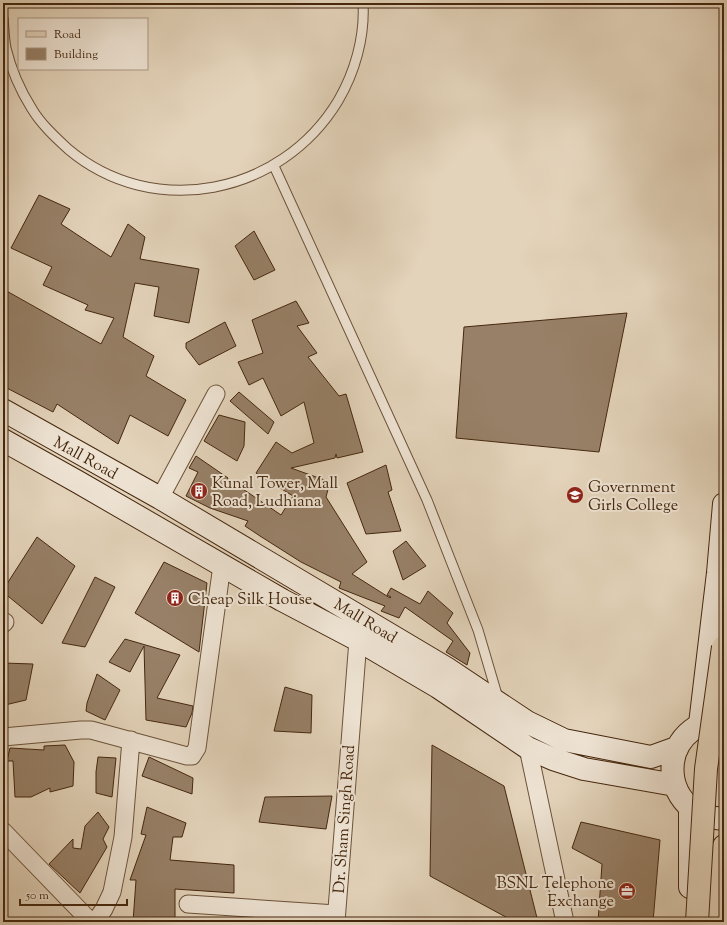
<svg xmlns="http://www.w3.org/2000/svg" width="727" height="925" font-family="'Sorts Mill Goudy',serif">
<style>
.building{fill:#978067;stroke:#45270e}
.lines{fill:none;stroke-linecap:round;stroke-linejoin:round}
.service-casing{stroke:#6c5239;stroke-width:11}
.minor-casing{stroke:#6c5239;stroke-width:19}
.secondary-casing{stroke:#45270e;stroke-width:24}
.primary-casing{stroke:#45270e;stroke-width:24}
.service{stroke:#ede2d2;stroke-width:9}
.minor{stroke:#ede2d2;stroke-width:17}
.secondary{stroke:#ede2d2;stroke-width:22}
.primary{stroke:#e3d3ba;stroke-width:22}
.primary-bridge-casing{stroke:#45270e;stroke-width:24;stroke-linecap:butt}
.primary-bridge{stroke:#e3d3ba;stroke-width:22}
.labels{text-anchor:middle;stroke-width:4;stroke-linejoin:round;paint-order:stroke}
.street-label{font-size:16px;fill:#45270e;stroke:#ede2d2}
.poi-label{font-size:16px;fill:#45270e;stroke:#ede2d2;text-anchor:start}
</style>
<rect width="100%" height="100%" fill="#e3d3ba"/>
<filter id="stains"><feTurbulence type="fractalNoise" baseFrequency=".005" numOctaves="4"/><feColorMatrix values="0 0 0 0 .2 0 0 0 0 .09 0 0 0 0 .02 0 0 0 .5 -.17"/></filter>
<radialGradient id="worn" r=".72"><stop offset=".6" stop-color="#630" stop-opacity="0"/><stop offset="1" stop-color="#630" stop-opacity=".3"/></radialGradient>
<path class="building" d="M 39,195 L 70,209 L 61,224 L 111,257 L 128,224 L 145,237 L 140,259 L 199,269 L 189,323 L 154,316 L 159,287 L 135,283 L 123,337 L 154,356 L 146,376 L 186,400 L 168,436 L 130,415 L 118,444 L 57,404 L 53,412 L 3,386 L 3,289 L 101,344 L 114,318 L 85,310 L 88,305 L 43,285 L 52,267 L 11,248 Z
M 254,231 L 275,270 L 254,280 L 235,246 Z
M 296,301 L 309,323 L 297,326 L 317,353 L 308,357 L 339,396 L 346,394 L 363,452 L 337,458 L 336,454 L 335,458 L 291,468 L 330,482 L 326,497 L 367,562 L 352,574 L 390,598 L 391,597 L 387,595 L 391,588 L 420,604 L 428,591 L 453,613 L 447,623 L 470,653 L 467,665 L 446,652 L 453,641 L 405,607 L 399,618 L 381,611 L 385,606 L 339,588 L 341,582 L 301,562 L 260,536 L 245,526 L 248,521 L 210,508 L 186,496 L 198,472 L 189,468 L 196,456 L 228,478 L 226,482 L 237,485 L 281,515 L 293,496 L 256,473 L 276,442 L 292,453 L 314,443 L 304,402 L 281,416 L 263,378 L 249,385 L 238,362 L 263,353 L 252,320 Z
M 627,313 L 599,452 L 456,438 L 464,327 Z
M 225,322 L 236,346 L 199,365 L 186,348 L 186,343 Z
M 239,392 L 274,422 L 268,434 L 230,401 Z
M 219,415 L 245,422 L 244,446 L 237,461 L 204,441 Z
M 386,465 L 392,490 L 388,492 L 401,531 L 366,534 L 347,483 Z
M 37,537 L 75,566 L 42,624 L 3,592 L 3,590 Z
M 406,541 L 426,566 L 403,580 L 393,551 Z
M 164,562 L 207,583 L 199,652 L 135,613 Z
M 95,577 L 115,587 L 85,647 L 62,643 Z
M 125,639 L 180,655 L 157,698 L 193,706 L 192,713 L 186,727 L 146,720 L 144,646 L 130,672 L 109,662 Z
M 3,663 L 33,664 L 26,700 L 5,705 L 3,682 Z
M 97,674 L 120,690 L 105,720 L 86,711 L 87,703 Z
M 285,687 L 312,695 L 311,733 L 274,731 Z
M 65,745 L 74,762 L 73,786 L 50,792 L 50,788 L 31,797 L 15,797 L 13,761 L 7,761 L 10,748 L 44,750 L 44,746 Z
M 432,745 L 504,786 L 538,922 L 515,922 L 430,876 Z
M 98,757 L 116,758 L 112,797 L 96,793 L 96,772 Z
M 149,757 L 193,778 L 192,794 L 142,776 Z
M 332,796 L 326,829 L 259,822 L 265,797 Z
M 147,807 L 186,823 L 182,837 L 173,837 L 170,860 L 234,865 L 234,893 L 175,889 L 175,922 L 133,922 L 136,880 L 130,880 L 146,835 L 141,834 Z
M 98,812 L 109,827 L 103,839 L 107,847 L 80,893 L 49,864 L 73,839 L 73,848 L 81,849 L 85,826 Z
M 581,822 L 660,840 L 653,922 L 598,922 L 602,864 L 572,848 Z"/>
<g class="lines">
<g class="service-casing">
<path id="service" d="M 3,18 C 4,27 4,38 6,48 C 11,69 20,90 32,109 C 41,124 55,137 68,149 C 153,221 281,195 338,101 C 355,72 365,37 363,3
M 274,166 L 427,500 L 478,630 L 498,698"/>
</g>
<g class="minor-casing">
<path id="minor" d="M 160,498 L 216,394
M 3,624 L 5,622
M 3,737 L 81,730 L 91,730 L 187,756 L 192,756 L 197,748 L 222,565
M 528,748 L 565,922
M 3,831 L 91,922
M 188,904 L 336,914
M 95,922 L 104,909 L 112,892 L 123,837 L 131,740
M 336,922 L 358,640"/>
</g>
<g class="secondary-casing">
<path id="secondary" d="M 3,410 L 160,498 L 446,668 L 527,722 L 564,740 L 651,757 L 676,748
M 3,440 L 78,482 L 282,600 L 358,640 L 438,687 L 528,748 L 553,759 L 584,769 L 675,785
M 714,719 C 705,720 699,725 692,730 C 666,750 666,788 692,809 C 701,816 713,818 724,819
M 700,724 L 718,573 L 724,504
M 690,887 L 690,807"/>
</g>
<g class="primary-casing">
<path id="primary" d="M 713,922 L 718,862 L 724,846"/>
</g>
<use href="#service" class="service"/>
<use href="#minor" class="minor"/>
<use href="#secondary" class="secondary"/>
<use href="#primary" class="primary"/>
<g class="primary-bridge-casing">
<path id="primary-bridge" d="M 697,922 L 706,769 L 723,647"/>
</g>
<use href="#primary-bridge" class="primary-bridge"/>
</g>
<defs>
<g id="building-disc" transform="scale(0.9)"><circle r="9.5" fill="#8f2418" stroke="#ede2d2"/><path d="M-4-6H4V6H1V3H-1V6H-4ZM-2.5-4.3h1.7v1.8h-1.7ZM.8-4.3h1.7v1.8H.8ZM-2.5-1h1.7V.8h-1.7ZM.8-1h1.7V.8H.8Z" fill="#fff"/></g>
<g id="university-disc" transform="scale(0.9)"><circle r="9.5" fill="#8f2418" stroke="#ede2d2"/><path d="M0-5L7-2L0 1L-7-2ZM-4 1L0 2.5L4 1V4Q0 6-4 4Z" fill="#fff"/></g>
<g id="office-disc" transform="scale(0.9)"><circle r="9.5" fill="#8f2418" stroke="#ede2d2"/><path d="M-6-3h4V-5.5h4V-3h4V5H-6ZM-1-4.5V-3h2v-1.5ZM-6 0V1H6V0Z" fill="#fff"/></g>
</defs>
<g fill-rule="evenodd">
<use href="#building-disc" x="199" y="491"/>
<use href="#university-disc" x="575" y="495"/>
<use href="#building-disc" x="175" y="598"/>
<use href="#office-disc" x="627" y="891"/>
</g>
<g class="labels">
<g class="street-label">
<text transform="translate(86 457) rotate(29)" y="6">Mall Road</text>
<text transform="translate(366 620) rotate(31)" y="6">Mall Road</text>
<text transform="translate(343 819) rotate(-86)" y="6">Dr. Sham Singh Road</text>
</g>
<g class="poi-label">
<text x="212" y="488">Kunal Tower, Mall<tspan x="212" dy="18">Road, Ludhiana</tspan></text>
<text x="588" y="492">Government<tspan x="588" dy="18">Girls College</tspan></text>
<text x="188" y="604">Cheap Silk House</text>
<text x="614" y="888" text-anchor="end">BSNL Telephone<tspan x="614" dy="18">Exchange</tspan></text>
</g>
</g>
<rect width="727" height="925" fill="none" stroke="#e3d3ba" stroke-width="16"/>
<rect x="4" y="4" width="719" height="917" fill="none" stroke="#45270e" stroke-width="2"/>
<rect x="8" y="8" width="711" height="909" fill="none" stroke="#45270e"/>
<rect x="18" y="18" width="130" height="52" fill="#ede2d2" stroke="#aa9784"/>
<rect x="26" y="31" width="20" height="6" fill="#e3d3ba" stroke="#aa9784"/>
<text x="54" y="38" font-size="12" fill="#45270e">Road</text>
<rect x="26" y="48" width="20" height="12" fill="#978067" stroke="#aa9784"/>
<text x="54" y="58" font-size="12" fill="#45270e">Building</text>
<path d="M20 899v6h107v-6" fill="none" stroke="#45270e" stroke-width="2"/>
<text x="26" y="899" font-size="12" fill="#45270e" stroke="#ede2d2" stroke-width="3" paint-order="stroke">50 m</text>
<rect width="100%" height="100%" filter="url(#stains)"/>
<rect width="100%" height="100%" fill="url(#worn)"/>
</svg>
